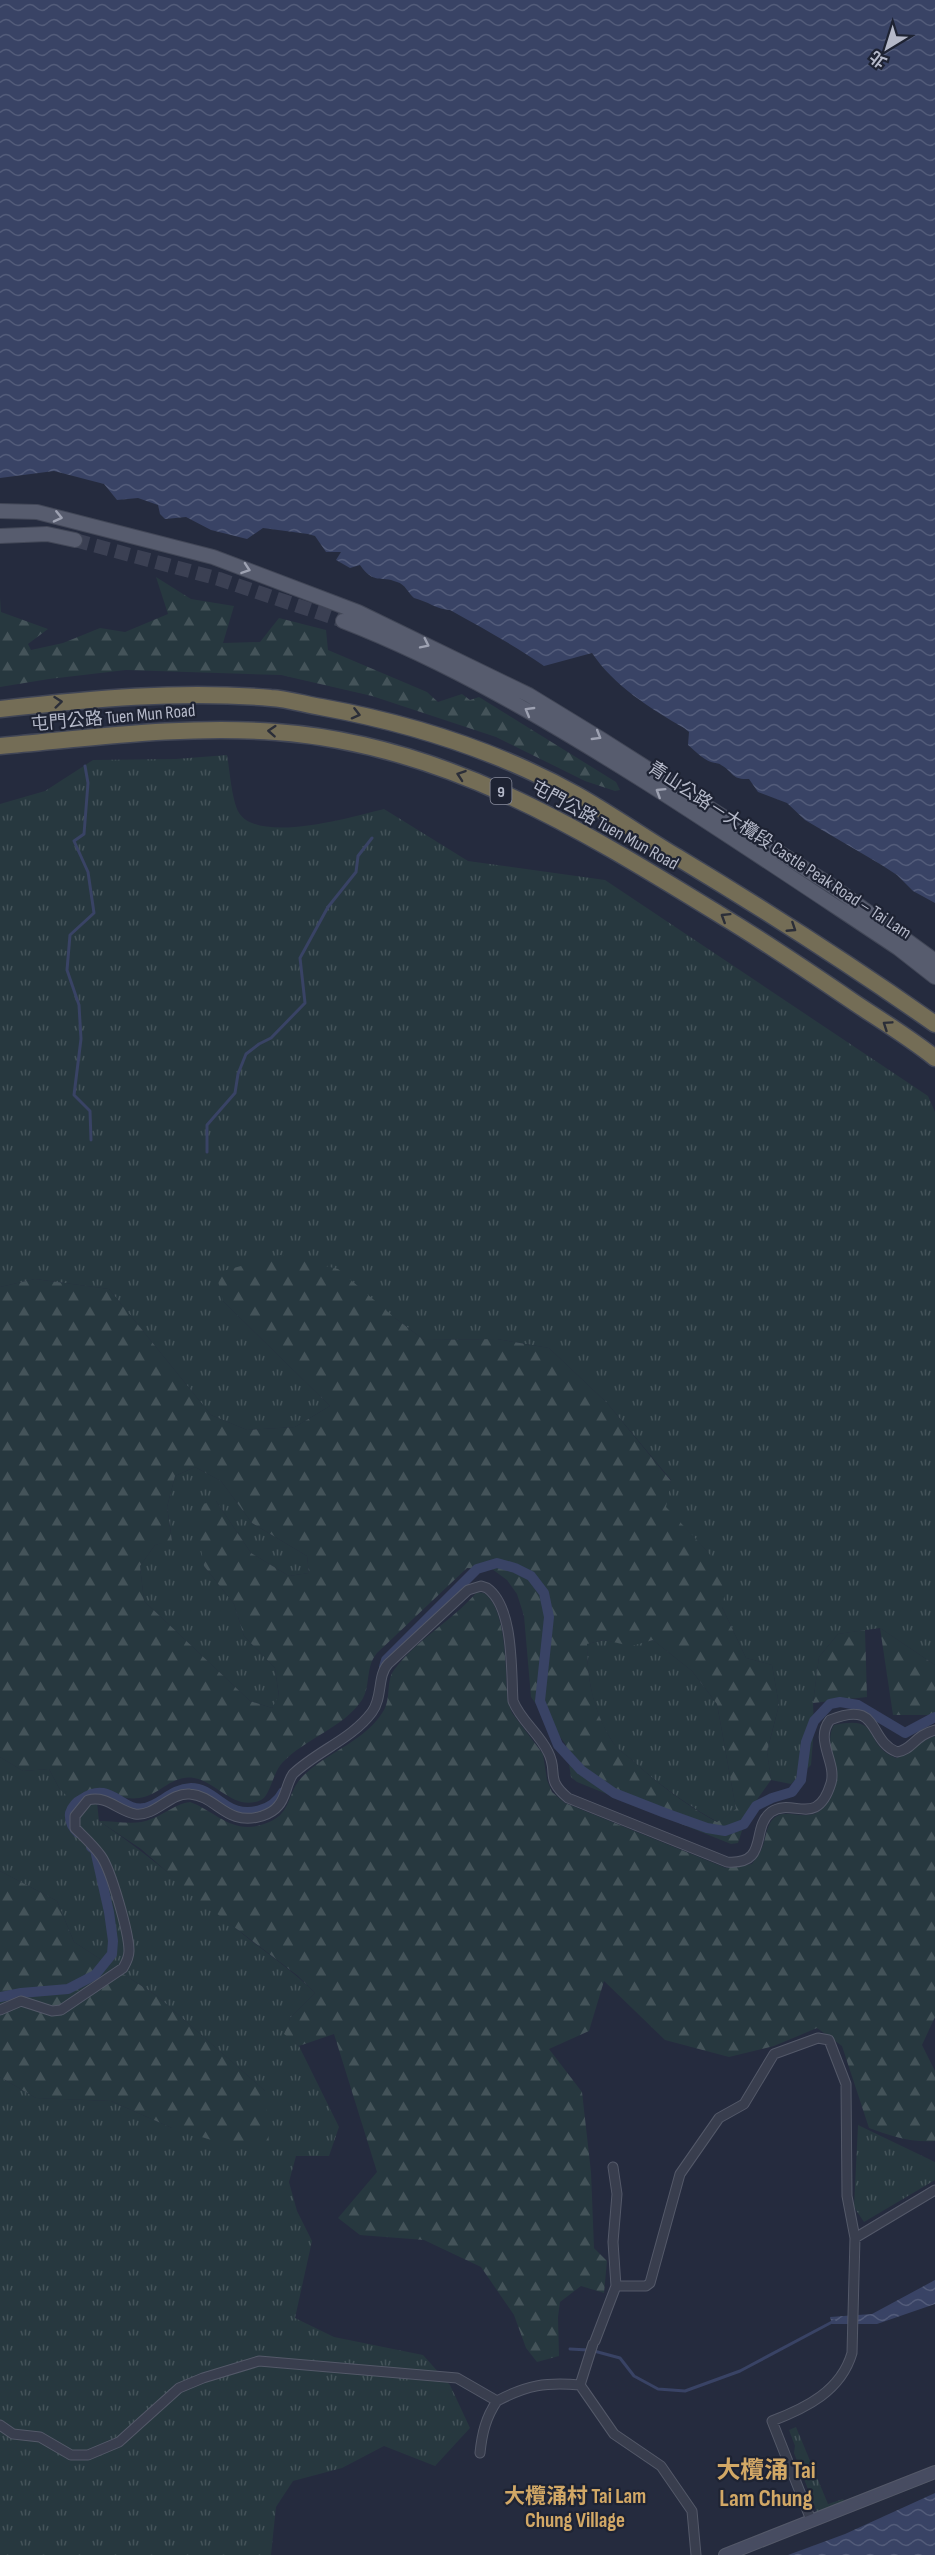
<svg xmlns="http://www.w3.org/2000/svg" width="935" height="2555" font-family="'Sofia Sans Condensed','Noto Sans TC',sans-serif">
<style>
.grass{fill:url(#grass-tufts)}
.forest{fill:url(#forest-firs);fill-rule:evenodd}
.water{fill:url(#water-waves)}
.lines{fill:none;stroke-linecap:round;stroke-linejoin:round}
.stream{stroke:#394365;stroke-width:3}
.canal{stroke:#394365;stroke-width:10}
.primary-tunnel{stroke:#3b4053;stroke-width:14;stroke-dasharray:14 7;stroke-linecap:butt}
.street-casing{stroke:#545969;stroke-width:11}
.secondary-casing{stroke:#545969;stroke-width:14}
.primary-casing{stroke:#424757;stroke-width:16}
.highway-casing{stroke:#414656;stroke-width:19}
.street{stroke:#393e4e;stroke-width:9}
.secondary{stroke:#474c61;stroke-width:12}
.primary{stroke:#575c6e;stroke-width:14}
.highway{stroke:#746d56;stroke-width:16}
.oneway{stroke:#9ea2b2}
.oneway2{stroke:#2b2e38}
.labels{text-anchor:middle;stroke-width:4.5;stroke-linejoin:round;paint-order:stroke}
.shield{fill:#1e2333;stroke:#888c9c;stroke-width:1.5}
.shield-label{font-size:16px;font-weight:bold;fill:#b5b9c9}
.street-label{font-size:18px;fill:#b5b9c9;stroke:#1e2333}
.quarter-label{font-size:21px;font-weight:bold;fill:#d2a866;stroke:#1e2333}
.district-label{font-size:24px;font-weight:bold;fill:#d2a866;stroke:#1e2333}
</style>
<defs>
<pattern id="grass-tufts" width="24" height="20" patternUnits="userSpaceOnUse" patternTransform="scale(1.5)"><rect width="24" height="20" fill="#27383f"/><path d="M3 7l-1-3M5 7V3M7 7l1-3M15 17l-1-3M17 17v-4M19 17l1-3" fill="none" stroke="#445359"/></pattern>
<pattern id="forest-firs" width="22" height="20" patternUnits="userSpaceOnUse" patternTransform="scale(1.5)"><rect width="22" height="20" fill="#27383f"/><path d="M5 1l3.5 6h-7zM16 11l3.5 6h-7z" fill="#445359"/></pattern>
<pattern id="water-waves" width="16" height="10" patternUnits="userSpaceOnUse" patternTransform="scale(1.5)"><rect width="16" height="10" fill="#394365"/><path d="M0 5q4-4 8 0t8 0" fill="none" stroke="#535c7a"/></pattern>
</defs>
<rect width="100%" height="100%" fill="#252b3e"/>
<path class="grass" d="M 227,755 C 230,772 231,793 237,809 C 252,847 355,816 384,809 L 468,861 L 605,880 L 928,1096 L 935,1112 L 935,1665 L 880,1628 L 838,1634 L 819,1657 L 813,1703 L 814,1728 L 811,1765 L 791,1784 L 771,1780 L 767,1752 L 779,1705 L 772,1665 L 746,1658 L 722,1607 L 707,1551 L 665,1507 L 671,1480 L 607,1403 L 549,1348 L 497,1339 L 424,1340 L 395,1318 L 223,1301 L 330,1406 L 295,1427 L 247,1430 L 211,1415 L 109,1289 L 35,1279 L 0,1287 L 0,804 L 45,791 L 93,760 L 176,759 Z
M 195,1467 L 221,1481 L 252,1523 L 307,1556 L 309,1573 L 289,1576 L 251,1553 L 216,1501 L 204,1566 L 234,1604 L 244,1636 L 275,1668 L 279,1697 L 272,1708 L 250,1701 L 144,1601 L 140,1566 L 155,1545 L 172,1540 L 167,1507 L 175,1476 Z
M 604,1640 L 631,1645 L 653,1640 L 692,1671 L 717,1704 L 736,1809 L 718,1822 C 687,1805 658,1784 632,1760 C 625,1754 616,1748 612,1741 C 593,1711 587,1679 587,1644 Z
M 0,1757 L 23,1771 L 49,1769 L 59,1788 L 73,1801 L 96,1793 L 99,1821 C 150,1855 196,1896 244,1935 C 268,1954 293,1971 315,1993 L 290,2018 L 285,2034 L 299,2046 L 339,2127 L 329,2156 L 296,2156 L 289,2182 L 297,2211 L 312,2241 L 295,2318 L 334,2337 L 423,2355 L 450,2385 L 470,2428 L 435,2466 L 384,2446 L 342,2468 L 293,2481 L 276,2507 L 271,2555 L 0,2555 L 0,2077 L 36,2098 L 111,2101 L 172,2128 L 265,2091 L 157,1996 L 74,1942 L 57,1901 L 0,1871 Z
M 858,2125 L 935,2162 L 935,2180 L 864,2222 L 854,2207 Z
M 796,2427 L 828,2504 L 843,2499 L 845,2504 L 818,2515 L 794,2453 L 795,2446 L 789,2430 Z"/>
<path class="forest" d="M 156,577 L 191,599 L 234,606 L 223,643 L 260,642 L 279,618 L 326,630 L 328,650 L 427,692 L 438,702 L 462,694 L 470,700 L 479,697 L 616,782 L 620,790 L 615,791 L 585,781 L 496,737 L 372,696 L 281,675 L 126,670 L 49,679 L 0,687 L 0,597 L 1,612 L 48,629 L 28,644 L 31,650 L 63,643 L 100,628 L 125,632 L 168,614 Z
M 280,1255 L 338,1269 L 395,1318 L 424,1340 L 497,1339 L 549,1348 L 607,1403 L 671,1481 L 666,1507 L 707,1551 L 728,1578 L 722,1607 L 746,1658 L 772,1665 L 779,1705 L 767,1751 L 771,1780 L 748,1812 L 738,1843 L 731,1844 L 577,1782 L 571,1777 L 566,1745 L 531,1697 L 524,1616 L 517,1594 L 507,1580 L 492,1569 L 467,1568 L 377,1653 C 365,1667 371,1686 362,1700 C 343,1728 306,1738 283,1762 C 273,1772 270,1796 261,1800 C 235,1812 217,1782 194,1778 C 172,1774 159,1796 139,1798 C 127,1800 112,1794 99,1793 C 90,1793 81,1799 73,1802 L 59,1788 L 49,1769 L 23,1771 L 0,1757 L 0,1287 L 35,1279 L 109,1289 L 211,1415 L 247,1430 L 295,1427 L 330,1406 L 223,1301 L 216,1273 ZM 195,1467 L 221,1481 L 252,1523 L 307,1556 L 309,1573 L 289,1576 L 251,1553 L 216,1501 L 202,1504 L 198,1532 L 204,1566 L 234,1604 L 244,1636 L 275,1668 L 279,1696 L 272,1708 L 250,1701 L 144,1601 L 140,1566 L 155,1545 L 172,1541 L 167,1507 L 175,1476 ZM 604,1640 L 631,1646 L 653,1640 L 692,1671 L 717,1704 L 736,1809 L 717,1822 C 686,1805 658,1784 632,1760 C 625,1754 616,1748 612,1741 C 593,1710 587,1679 587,1644 Z
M 477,1592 L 484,1593 C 508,1610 505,1674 508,1702 L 512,1713 L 543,1754 L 547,1780 L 552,1792 L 565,1803 L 726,1868 L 752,1864 C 755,1859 760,1854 762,1848 C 766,1839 766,1825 774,1818 C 791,1804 814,1833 833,1793 C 843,1770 822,1745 834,1725 C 884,1714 861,1744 896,1758 C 912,1753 920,1740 935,1736 L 935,2017 L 922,2045 L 935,2071 L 935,2141 C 912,2143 890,2136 869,2128 L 842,2046 L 817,2028 L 774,2046 L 729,2057 L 665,2040 L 604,1981 L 589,2031 L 549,2049 L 582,2092 L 591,2172 L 594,2248 L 607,2261 L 604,2293 L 581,2286 L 560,2302 L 558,2317 L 559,2356 L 537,2362 L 526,2348 L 514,2315 L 481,2267 L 424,2240 L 360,2235 L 338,2218 L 377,2172 L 334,2034 L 299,2046 L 284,2034 L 290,2018 L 315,1993 L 298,1976 L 199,1900 L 141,1849 L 99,1821 C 115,1821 137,1826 151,1819 C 165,1814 175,1804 190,1802 C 213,1810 230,1832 257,1826 C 296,1817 283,1795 304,1775 C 329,1751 366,1741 384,1710 C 391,1698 386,1680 394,1670 C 416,1640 452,1621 477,1592 Z
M 880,1628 L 935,1665 L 935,1715 L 893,1715 Z
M 865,1630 L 867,1697 L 813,1703 L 819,1657 L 838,1634 Z
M 0,1871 L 57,1901 L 74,1942 L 157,1996 L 265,2091 L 269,2143 L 241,2149 L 172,2128 L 111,2101 L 36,2098 L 0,2077 Z"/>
<path class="water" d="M 0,0 L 935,0 L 935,903 L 913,891 L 897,875 L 880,864 L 805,820 L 787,803 L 758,792 L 749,779 C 731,780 734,772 721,765 C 719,763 714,763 711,762 C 703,759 695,751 688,745 L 689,732 L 684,728 C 650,708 614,686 592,653 L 544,666 C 514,645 482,628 450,610 C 438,610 427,601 414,598 C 408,593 405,584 397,582 C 380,575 374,585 360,565 L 350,568 L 336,560 L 341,552 L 326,552 L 315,536 L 308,534 L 263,528 L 247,539 L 211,530 L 186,517 L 165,519 L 160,514 L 158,505 L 138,498 L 117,500 L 104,484 L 54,471 L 0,478 Z
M 935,2280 L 935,2304 L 877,2324 L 832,2324 L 830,2317 L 872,2314 Z
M 935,2493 L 935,2555 L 788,2555 L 845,2534 Z"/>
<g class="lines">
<path class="stream" d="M 85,766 L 88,783 L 84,834 L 74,841 L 88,872 L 94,913 L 70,935 L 67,970 L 79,1005 L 81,1039 L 74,1095 L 90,1111 L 91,1140
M 207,1152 L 207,1125 L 235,1093 L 238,1074 L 246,1054 L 259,1044 L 271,1038 L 305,1003 L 300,958 L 328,907 L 356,872 L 358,856 L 372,838
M 570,2349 L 588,2350
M 594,2351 L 620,2358 L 634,2376 L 658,2389 L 685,2391 L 740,2371 L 834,2321"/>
<path class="canal" d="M 384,1667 L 386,1660 L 477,1569 L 497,1563 L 515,1568 L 531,1576 L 544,1593 L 549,1617 L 540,1701 L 558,1745 L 581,1770 L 614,1793 L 665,1813 L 707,1828 L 725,1831 L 744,1824 L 756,1806 L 772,1798 L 792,1792 L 801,1780 L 806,1742 L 814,1721 L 830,1704 L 840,1702 L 858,1705 L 905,1733 L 935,1717
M 78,1833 C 72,1827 69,1821 70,1813 C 72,1807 76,1802 82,1799 C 111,1779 121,1813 145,1808 C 162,1804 171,1789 191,1788 C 206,1788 215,1799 227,1806 C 246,1818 273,1811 283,1792
M 0,1997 L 21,1993 L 68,1989 L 95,1975 L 112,1954 L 113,1941 L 109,1912 L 95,1850 L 91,1847"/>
<path class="primary-tunnel" d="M 75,540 L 219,579 L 343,621"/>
<g class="street-casing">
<path id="street" d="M 0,2010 L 21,2001 L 52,2011 L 61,2010 L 123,1968 C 126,1963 129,1957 129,1951 C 129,1933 111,1870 101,1856 C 94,1846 84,1837 75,1828 L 75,1816 L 88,1800 C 107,1795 118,1811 135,1814 C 155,1817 170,1792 190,1794 C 217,1796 226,1827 262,1816 C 268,1814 274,1811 278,1806 C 286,1798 286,1784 293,1774 C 317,1751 352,1739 372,1712 C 383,1697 377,1676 388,1664 L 468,1590 L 481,1586 L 487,1588 C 514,1607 511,1670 513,1701 C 521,1721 539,1733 548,1752 C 559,1773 544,1778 568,1798 L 727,1862 C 770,1865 750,1828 771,1812 C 793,1797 817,1829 831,1783 C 837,1762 814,1740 830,1720 C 881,1699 867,1740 897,1752 C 912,1750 915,1735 935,1730
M 855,2238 L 935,2190
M 616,2286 L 646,2286 L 650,2283 L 680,2174 L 719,2118 L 744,2104 L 774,2054 L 818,2038 L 829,2040 L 846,2084 L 847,2196 L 855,2238 L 852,2353 C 841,2391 806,2408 772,2421 L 811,2520
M 595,2341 L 616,2286 L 613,2242 L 617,2194 L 613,2167
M 593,2344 L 580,2385 L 614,2434 L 661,2466 L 692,2511 L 696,2555
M 0,2425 L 13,2434 L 40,2437 L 71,2455 L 88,2455 L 119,2442 L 179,2388 L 203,2378 L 259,2361 L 457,2378 L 497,2401 C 527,2385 546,2382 580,2385
M 480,2453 C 482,2433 486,2417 497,2401"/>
</g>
<g class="secondary-casing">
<path id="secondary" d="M 725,2555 L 935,2472"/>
</g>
<g class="primary-casing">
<path id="primary" d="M 0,511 L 37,512 L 213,557 L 358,612 L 529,695 L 601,739 L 832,886 L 935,961
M 0,536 L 47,534 L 75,540
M 343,621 C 451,663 550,722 647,783 C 732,837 815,893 898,948 L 935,977"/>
</g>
<g class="highway-casing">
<path id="highway" d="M 0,709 C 90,699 180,690 271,698 C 287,699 304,704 321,707 C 409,723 498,751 577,795 C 611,814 643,837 677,857 C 765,910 851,965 935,1024
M 0,746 C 92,738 184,725 276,732 C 445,744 582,830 722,916 C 767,943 811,973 855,1003 C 882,1021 910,1038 935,1058"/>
</g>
<use href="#street" class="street"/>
<use href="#secondary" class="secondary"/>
<use href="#primary" class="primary"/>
<use href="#highway" class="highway"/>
</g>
<defs><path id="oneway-chevron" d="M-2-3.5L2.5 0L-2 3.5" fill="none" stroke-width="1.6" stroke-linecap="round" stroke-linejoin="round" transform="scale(1.5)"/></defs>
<g class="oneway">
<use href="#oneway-chevron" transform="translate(58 517) rotate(13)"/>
<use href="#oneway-chevron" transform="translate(246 569) rotate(19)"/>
<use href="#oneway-chevron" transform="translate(425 644) rotate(26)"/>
<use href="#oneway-chevron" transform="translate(529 711) rotate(-150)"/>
<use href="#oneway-chevron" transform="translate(597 736) rotate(31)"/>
<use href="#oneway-chevron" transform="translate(660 792) rotate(-148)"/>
</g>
<g class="oneway2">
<use href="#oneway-chevron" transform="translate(58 702) rotate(-6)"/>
<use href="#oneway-chevron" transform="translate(356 714) rotate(14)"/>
<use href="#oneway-chevron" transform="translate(272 731) rotate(-176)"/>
<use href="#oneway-chevron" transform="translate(461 775) rotate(-161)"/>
<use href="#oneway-chevron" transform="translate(725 917) rotate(-148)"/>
<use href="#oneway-chevron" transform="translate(792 928) rotate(33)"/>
<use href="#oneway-chevron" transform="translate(887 1025) rotate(-146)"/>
</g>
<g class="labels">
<rect class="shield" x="490.5" y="778" width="21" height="26" rx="4.5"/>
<g class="shield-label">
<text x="501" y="797">9</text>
</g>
<g class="street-label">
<text transform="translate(113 717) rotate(-5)" y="6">屯門公路 Tuen Mun Road</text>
<text transform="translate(605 825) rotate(29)" y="6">屯門公路 Tuen Mun Road</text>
<text transform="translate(780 850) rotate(33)" y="6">青山公路－大欖段 Castle Peak Road – Tai Lam</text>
</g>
<g class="quarter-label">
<text x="575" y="2503">大欖涌村 Tai Lam<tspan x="575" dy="24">Chung Village</tspan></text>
</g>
<g class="district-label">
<text x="766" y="2478">大欖涌 Tai<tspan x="766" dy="28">Lam Chung</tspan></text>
</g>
</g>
<g transform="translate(887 48) rotate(218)" stroke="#1e2333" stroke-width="4.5" paint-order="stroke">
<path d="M0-4.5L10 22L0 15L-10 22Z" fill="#b5b9c9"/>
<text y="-9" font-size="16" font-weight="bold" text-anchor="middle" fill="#b5b9c9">北</text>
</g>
</svg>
